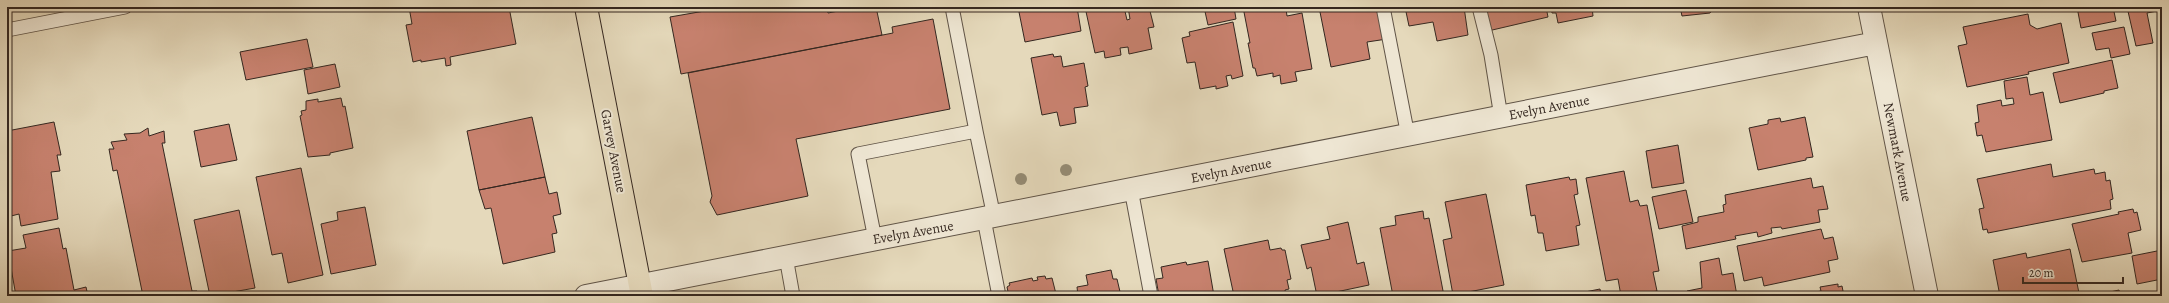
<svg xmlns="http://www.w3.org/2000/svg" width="2169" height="303" font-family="Alegreya,serif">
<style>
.building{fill:#c7816e;stroke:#342720}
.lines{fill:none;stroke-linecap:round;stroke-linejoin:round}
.service-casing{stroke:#605447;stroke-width:15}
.minor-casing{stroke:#605447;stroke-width:24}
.primary-casing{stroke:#342720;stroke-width:24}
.service{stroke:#eee6d3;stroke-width:13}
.minor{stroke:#eee6d3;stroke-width:22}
.primary{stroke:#e5d9bb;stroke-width:22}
.tree{fill:#958c75}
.labels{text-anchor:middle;stroke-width:4;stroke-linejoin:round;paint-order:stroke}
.street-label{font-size:14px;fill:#342720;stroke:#eee6d3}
</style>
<rect width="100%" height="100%" fill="#e5d9bb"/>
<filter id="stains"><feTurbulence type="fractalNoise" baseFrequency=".005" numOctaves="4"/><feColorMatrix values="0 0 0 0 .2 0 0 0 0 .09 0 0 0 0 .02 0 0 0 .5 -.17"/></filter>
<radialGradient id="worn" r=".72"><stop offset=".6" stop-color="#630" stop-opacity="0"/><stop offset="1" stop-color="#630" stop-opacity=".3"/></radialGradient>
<path class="building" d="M 409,7 L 509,7 L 516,44 L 450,57 L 451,65 L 446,66 L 445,58 L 421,62 L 421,60 L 413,62 L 406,25 L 412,24 Z
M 716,7 L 827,7 L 828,13 L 859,7 L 876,7 L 882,35 L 681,74 L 670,17 L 716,9 Z
M 1018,7 L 1077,7 L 1081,31 L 1025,42 Z
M 1085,7 L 1124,7 L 1127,20 L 1130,19 L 1128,7 L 1149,7 L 1154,27 L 1148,28 L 1152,49 L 1129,54 L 1128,47 L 1120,48 L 1121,55 L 1105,58 L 1104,51 L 1095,53 Z
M 1204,7 L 1234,7 L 1236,19 L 1208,25 Z
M 1243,7 L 1277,7 L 1278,11 L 1286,9 L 1287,16 L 1302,13 L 1312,69 L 1295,72 L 1297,81 L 1281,84 L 1280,75 L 1273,77 L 1273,73 L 1257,76 L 1255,68 L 1253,68 L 1248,43 L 1250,43 Z
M 1319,7 L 1380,7 L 1387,39 L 1367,42 L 1370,59 L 1331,67 Z
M 1405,7 L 1464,7 L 1468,35 L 1437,41 L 1433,22 L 1409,26 Z
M 1483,7 L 1546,7 L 1548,17 L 1488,31 Z
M 1551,7 L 1592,7 L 1593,16 L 1558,23 L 1556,13 L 1552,13 Z
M 1680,7 L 1728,7 L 1729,9 L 1719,11 L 1718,9 L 1712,10 L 1710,13 L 1682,16 Z
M 2077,7 L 2113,7 L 2116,21 L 2081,28 Z
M 2127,7 L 2162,7 L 2162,10 L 2147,13 L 2153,43 L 2136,46 Z
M 2028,14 L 2030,25 L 2037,29 L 2061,23 L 2069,63 L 2028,72 L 2029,74 L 1967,87 L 1958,46 L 1967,44 L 1963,27 Z
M 933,19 L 950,109 L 796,139 L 808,196 L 717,215 L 710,202 L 712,196 L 688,73 L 893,33 L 892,27 Z
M 1233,22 L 1243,76 L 1232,79 L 1231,75 L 1226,76 L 1228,86 L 1216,89 L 1216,86 L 1200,89 L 1195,62 L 1187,63 L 1182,38 L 1190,36 L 1189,32 Z
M 2124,27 L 2130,54 L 2111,58 L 2109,48 L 2096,50 L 2092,33 Z
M 307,39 L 313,67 L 246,80 L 240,52 Z
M 1053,54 L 1054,57 L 1061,56 L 1063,67 L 1084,63 L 1088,86 L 1085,87 L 1088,106 L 1074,108 L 1076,123 L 1060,126 L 1057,112 L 1042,115 L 1031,58 Z
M 2112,60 L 2118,88 L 2104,91 L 2104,93 L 2060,103 L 2053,73 Z
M 335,64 L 340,87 L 308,94 L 304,70 Z
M 2027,77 L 2030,95 L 2043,92 L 2052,140 L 1986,152 L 1982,135 L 1977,136 L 1975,123 L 1979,122 L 1977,105 L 2001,100 L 2002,106 L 2014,104 L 2013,98 L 2006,99 L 2004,81 Z
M 341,98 L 343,107 L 345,106 L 353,148 L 330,153 L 330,155 L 308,157 L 300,116 L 302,115 L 301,111 L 306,110 L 306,101 L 318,99 L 318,102 Z
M 532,117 L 545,177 L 479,190 L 467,131 Z
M 1805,117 L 1813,157 L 1806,158 L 1806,160 L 1758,170 L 1749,128 L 1768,124 L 1768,120 L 1780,118 L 1781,122 Z
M 54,122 L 61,155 L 57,155 L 60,171 L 51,172 L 58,219 L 21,226 L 19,214 L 7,217 L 7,131 Z
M 229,124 L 237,160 L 201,167 L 194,131 Z
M 148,128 L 149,136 L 164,131 L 165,143 L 162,143 L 192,291 L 197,291 L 198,296 L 143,296 L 117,170 L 113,171 L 109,149 L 114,149 L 111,142 L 127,140 L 124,134 L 140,133 Z
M 1678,145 L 1684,183 L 1652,188 L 1646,151 Z
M 2051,164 L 2053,177 L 2094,169 L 2095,174 L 2105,172 L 2106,181 L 2110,180 L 2113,199 L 2110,200 L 2111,209 L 1988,233 L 1987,229 L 1983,230 L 1979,209 L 1984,208 L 1977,179 Z
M 301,168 L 323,275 L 288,283 L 282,253 L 272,255 L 256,177 Z
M 1624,171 L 1630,202 L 1638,200 L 1640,206 L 1647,205 L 1659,271 L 1653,272 L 1657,291 L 1629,296 L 1621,296 L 1618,279 L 1606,281 L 1586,178 Z
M 545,177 L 549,194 L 557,192 L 561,214 L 553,216 L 557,233 L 552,234 L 555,252 L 503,264 L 491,208 L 485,209 L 479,190 Z
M 1569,177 L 1570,180 L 1576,179 L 1578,194 L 1574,195 L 1580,225 L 1576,226 L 1579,245 L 1546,251 L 1543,233 L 1538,233 L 1535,215 L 1531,216 L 1526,185 Z
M 1811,178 L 1813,188 L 1823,186 L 1828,209 L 1818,210 L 1820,222 L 1782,229 L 1781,227 L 1771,228 L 1772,233 L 1758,237 L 1757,232 L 1735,236 L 1736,239 L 1686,249 L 1682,226 L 1698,222 L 1698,217 L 1724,212 L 1723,205 L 1726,204 L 1725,195 Z
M 1686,190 L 1693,222 L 1659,229 L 1652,197 Z
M 1486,194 L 1504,285 L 1453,295 L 1443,240 L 1452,238 L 1445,202 Z
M 365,207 L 376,265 L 331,274 L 321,224 L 338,220 L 337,212 Z
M 2133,209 L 2134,213 L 2137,212 L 2141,230 L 2128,233 L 2132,253 L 2082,262 L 2072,224 L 2119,214 L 2118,212 Z
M 239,210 L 255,288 L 210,296 L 194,220 Z
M 1423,211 L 1424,219 L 1429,218 L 1444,296 L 1393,296 L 1380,228 L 1396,225 L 1395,216 Z
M 1348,222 L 1357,264 L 1364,262 L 1369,285 L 1317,296 L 1311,267 L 1307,269 L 1301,245 L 1330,239 L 1327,227 Z
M 59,228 L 63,249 L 66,248 L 74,290 L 86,287 L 88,296 L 16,296 L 8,251 L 26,248 L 23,235 Z
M 1821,229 L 1824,239 L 1833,237 L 1838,259 L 1828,261 L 1830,272 L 1764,286 L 1762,277 L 1744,281 L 1737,246 Z
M 1268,240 L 1270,250 L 1281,248 L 1282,250 L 1285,250 L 1291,279 L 1287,280 L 1289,289 L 1285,290 L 1286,296 L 1234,296 L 1224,249 Z
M 2070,249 L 2079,293 L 2064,296 L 2000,296 L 1993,260 L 2026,253 L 2027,258 Z
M 2162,250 L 2162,279 L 2137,284 L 2132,256 Z
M 1719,258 L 1722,275 L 1733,273 L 1737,296 L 1688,296 L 1687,291 L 1702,288 L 1700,262 Z
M 1208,261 L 1214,296 L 1159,296 L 1156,279 L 1163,278 L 1161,267 L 1186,262 L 1187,265 Z
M 1111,270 L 1113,279 L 1117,279 L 1121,296 L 1078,296 L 1077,287 L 1088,285 L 1086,275 Z
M 1045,276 L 1046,279 L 1052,278 L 1056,294 L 1059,294 L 1059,296 L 1009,296 L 1007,287 L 1010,285 L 1009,283 L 1032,278 L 1033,281 L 1038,280 L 1037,277 Z
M 1838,284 L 1838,287 L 1842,286 L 1844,296 L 1780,296 L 1799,292 L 1800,295 L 1821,291 L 1820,287 Z
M 1600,289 L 1601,296 L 1565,296 Z
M 2119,290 L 2120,295 L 2134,292 L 2135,296 L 2092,296 Z"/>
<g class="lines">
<g class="service-casing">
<path id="service" d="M 952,7 L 976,131
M 1383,7 L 1408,136
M 1479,7 L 1491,55 L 1501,117
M 7,30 L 125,7
M 1131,189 L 1151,296
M 984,219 L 999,296
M 875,239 L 858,154 L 976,131 L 994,217
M 786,257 L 793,296"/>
</g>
<g class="minor-casing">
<path id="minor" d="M 1869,7 L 1927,296
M 586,296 L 1876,43"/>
</g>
<g class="primary-casing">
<path id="primary" d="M 586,7 L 642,296"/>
</g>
<use href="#service" class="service"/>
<use href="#minor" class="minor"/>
<use href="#primary" class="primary"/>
</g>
<g class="tree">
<circle cx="1066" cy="170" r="6"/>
<circle cx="1021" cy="179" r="6"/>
</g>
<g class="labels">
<g class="street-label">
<text transform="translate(1549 107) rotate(-11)" y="5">Evelyn Avenue</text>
<text transform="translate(614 151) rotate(79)" y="5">Garvey Avenue</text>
<text transform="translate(1898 152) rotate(79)" y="5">Newmark Avenue</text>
<text transform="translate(1231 170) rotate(-11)" y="5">Evelyn Avenue</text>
<text transform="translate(913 232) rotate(-10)" y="5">Evelyn Avenue</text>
</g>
</g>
<rect width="2169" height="303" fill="none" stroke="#e5d9bb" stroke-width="24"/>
<rect x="8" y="8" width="2153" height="287" fill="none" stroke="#342720" stroke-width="2"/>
<rect x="12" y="12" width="2145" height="279" fill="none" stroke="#342720"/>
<path d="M2023 277v6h100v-6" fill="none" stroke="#342720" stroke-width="2"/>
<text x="2029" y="277" font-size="12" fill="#342720" stroke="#eee6d3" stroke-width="3" paint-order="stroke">20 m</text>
<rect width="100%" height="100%" filter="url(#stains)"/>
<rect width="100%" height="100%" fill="url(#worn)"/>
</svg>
